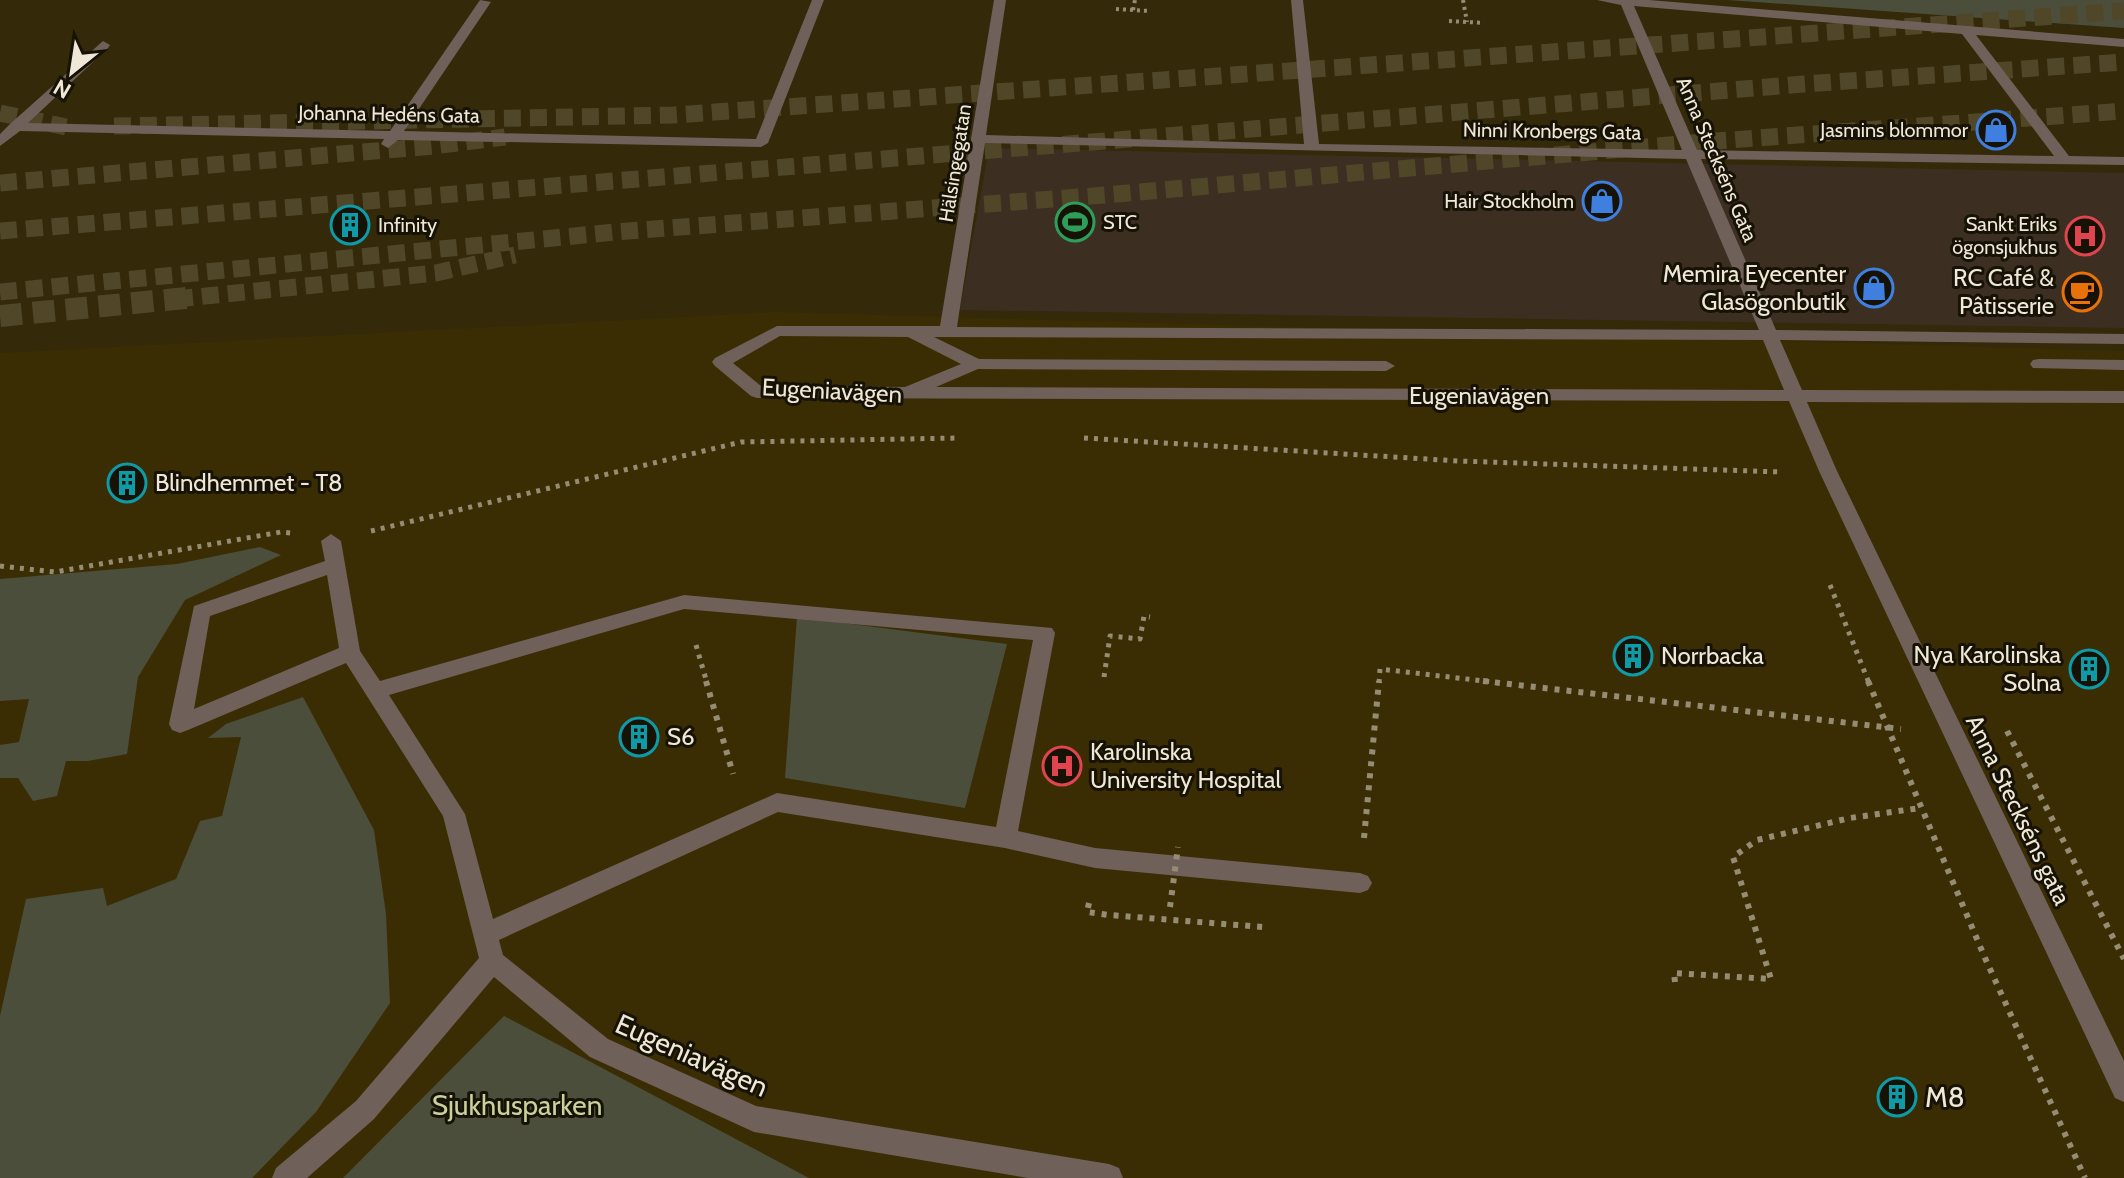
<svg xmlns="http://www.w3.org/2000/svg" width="2124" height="1178" font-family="Cabin,sans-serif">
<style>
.commercial{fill:#3c2f21}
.built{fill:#3b2d03}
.green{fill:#4b4e3a}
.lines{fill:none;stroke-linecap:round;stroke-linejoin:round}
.highway-tunnel-far1{stroke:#504628;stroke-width:17;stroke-dasharray:17 9;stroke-linecap:butt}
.highway-tunnel{stroke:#504628;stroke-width:22;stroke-dasharray:22 11;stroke-linecap:butt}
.path-far2{stroke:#958c74;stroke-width:4;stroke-dasharray:3 4;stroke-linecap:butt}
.path-far1{stroke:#958c74;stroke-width:5;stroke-dasharray:4 6;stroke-linecap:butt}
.path{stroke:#958c74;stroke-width:6;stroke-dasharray:5 7;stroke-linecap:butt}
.minor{fill:#6f6059;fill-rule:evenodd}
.path-bridge{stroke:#958c74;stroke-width:6;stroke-dasharray:5 7;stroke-linecap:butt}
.labels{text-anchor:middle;stroke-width:6;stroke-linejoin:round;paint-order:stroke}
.far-street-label{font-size:20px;fill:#efe8d6;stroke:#171206}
.far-poi-label{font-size:20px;fill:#efe8d6;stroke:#171206;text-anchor:end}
.poi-label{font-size:24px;fill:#efe8d6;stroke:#171206;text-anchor:start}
.street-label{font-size:24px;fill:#efe8d6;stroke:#171206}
.near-street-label{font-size:28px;fill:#efe8d6;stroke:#171206}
.near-poi-label{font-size:28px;fill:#efe8d6;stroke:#171206;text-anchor:start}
.near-park-label{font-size:28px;fill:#c9d19c;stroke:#171206}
</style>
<rect width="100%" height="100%" fill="#342909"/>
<path class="commercial" d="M 989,148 L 2124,173 L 2124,328 L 960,310 Z"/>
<path class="built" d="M 776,312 L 2124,351 L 2124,1178 L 0,1178 L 0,353 Z"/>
<path class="green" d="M 1727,0 L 2124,0 L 2124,28 Z
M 260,547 L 281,555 L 185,600 L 138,677 L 127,754 L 88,761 L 66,761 L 57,796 L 33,801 L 18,778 L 0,778 L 0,745 L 19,742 L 29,699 L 0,701 L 0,579 L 177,564 Z
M 797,617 L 1007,644 L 965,808 L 785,778 Z
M 303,697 L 374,830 L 386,914 L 390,1003 L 316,1112 L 252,1178 L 0,1178 L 0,1016 L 26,899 L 103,888 L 107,906 L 176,879 L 200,821 L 222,816 L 241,737 L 208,738 L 226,724 Z
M 504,1016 L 809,1178 L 343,1178 Z"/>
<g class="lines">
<path class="highway-tunnel-far1" d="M 0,113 L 66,127
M 114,126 L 674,115 L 2124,11
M 0,183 L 434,146 L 505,137
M 0,231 L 1804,84 L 2124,62
M 0,292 L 615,232 L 1106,195 L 1703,142 L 2124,111
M 176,299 L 436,273 L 515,255"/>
<path class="highway-tunnel" d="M 0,316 L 196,297"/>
<path class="path-far2" d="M 1463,0 L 1467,22
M 1116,9 L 1150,11
M 1133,10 L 1135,0
M 1449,21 L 1484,23"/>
<path class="path-far1" d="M 1084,438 L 1459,461 L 1781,472
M 371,531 L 741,442 L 958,438
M 0,566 L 55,572 L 281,532 L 291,533
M 1830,585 L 1869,683
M 696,645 L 707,683
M 1104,677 L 1110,636 L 1140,639 L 1144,616 L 1150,617
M 1379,683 L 1380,669 L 1501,683"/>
<path class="path" d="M 706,681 L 733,774
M 1483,681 L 1901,729
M 1868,681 L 1985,958 L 2085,1178
M 2007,731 L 2124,959
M 1364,838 L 1379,681
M 1089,903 L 1087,912 L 1109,915 L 1263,927
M 1675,982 L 1674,973 L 1771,979 L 1733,857 L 1757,840 L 1850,818 L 1920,808"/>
<path class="minor" d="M 480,0 L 491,2 L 404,131 L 756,139 L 812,0 L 824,0 L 768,143 L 761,147 L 398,140 L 388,148 L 381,144 L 384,139 L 20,131 L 0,146 L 0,134 L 10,124 L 103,41 L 110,45 L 108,48 L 28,123 L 390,131 Z
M 994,0 L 1006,0 L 986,135 L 1304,144 L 1291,0 L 1303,0 L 1319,144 L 1682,150 L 1621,5 L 1597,0 L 1649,0 L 2124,39 L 2124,47 L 1976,35 L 2069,156 L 2124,157 L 2124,165 L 1701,159 L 1776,330 L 2124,334 L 2124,344 L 1780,340 L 1802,390 L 2124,391 L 2124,403 L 1807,402 L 1837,471 L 2124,1061 L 2124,1102 L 2115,1098 L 1819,471 L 1789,401 L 757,398 L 751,396 L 715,366 L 712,362 L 715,358 L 777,326 L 940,326 ZM 1634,6 L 1962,34 L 2054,156 L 1697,150 ZM 985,143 L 1686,159 L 1759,330 L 957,327 ZM 780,336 L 908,337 L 961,364 L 905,387 L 761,386 L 733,363 ZM 934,337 L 1763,340 L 1784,390 L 936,387 L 978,369 L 1386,371 L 1395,366 L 1386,361 L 979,359 Z
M 2039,359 L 2124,360 L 2124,370 L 2033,368 L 2030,364 L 2033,360 Z
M 331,534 L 341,541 L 360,651 L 380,681 L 684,595 L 1052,628 L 1055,633 L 1018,831 L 1095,848 L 1360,873 L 1368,876 L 1372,883 L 1368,890 L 1360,893 L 1095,868 L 1005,848 L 778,812 L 499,940 L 503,955 L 608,1039 L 756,1106 L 1109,1164 L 1119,1168 L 1123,1178 L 1028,1178 L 754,1132 L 590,1057 L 494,977 L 374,1119 L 307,1178 L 272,1178 L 276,1168 L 356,1101 L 479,958 L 443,816 L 346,663 L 188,730 L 180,733 L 172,730 L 169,724 L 194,606 L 325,561 L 321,541 ZM 327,575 L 339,648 L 194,709 L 210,616 ZM 684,609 L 1033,640 L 996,827 L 777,793 L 493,919 L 465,814 L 389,695 Z"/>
<path class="path-bridge" d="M 1170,907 L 1178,847"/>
</g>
<defs>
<g id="shop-ring" transform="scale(2)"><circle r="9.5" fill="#171206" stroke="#3f7fe0" stroke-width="1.5"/><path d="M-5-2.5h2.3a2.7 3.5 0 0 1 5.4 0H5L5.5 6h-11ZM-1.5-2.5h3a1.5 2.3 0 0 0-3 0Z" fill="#3f7fe0"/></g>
<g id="stadium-ring" transform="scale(2)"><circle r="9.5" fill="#171206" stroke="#2e9e5b" stroke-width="1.5"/><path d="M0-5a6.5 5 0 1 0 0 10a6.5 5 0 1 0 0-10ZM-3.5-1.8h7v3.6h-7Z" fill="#2e9e5b"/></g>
<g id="building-ring" transform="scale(2)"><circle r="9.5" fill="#171206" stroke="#0f9aa8" stroke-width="1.5"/><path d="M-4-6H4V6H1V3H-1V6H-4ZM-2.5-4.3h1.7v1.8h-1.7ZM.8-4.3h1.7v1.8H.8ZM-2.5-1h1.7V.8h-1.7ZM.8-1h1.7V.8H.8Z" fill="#0f9aa8"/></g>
<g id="hospital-ring" transform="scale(2)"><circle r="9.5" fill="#171206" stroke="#e0444e" stroke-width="1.5"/><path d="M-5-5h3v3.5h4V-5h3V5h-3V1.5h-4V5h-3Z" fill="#e0444e"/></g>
<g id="cafe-ring" transform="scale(2)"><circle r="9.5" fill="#171206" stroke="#e8710a" stroke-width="1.5"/><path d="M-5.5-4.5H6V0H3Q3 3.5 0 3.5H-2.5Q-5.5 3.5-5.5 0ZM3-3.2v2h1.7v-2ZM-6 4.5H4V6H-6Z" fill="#e8710a"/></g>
</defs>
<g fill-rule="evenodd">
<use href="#shop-ring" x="1996" y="130"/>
<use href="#shop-ring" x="1602" y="201"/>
<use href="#stadium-ring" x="1075" y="222"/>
<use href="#building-ring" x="350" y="225"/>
<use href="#hospital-ring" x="2085" y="236"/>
<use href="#shop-ring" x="1874" y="288"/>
<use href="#cafe-ring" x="2082" y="292"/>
<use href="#building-ring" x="127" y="483"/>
<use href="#building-ring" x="1633" y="656"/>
<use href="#building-ring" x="2089" y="669"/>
<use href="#building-ring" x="639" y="737"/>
<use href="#hospital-ring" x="1062" y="766"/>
<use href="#building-ring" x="1897" y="1097"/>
</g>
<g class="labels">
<g class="far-street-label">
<text transform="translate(389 114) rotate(1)" y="7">Johanna Hedéns Gata</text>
<text transform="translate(1552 131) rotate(1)" y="7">Ninni Kronbergs Gata</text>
<text transform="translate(1717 159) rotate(67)" y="7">Anna Steckséns Gata</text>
<text transform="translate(955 163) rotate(-81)" y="7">Hälsingegatan</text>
</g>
<g class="far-poi-label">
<text x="1968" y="137">Jasmins blommor</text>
<text x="1574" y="208">Hair Stockholm</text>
<text x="1103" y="229" text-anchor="start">STC</text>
<text x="2057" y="231">Sankt Eriks<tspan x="2057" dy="23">ögonsjukhus</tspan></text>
<text x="378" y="232" text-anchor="start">Infinity</text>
</g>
<g class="poi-label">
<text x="1846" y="282" text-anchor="end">Memira Eyecenter<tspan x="1846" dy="28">Glasögonbutik</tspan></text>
<text x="2054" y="286" text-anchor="end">RC Café &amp;<tspan x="2054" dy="28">Pâtisserie</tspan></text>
<text x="155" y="491">Blindhemmet - T8</text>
<text x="2061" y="663" text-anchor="end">Nya Karolinska<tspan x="2061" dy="28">Solna</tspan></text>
<text x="1661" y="664">Norrbacka</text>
<text x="667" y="745">S6</text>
<text x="1090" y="760">Karolinska<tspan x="1090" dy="28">University Hospital</tspan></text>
</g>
<g class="street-label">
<text transform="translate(832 391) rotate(3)" y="8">Eugeniavägen</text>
<text x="1479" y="404">Eugeniavägen</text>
<text transform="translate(2018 810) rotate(64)" y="8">Anna Steckséns gata</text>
</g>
<g class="near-street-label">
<text transform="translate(692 1055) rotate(24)" y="10">Eugeniavägen</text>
</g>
<g class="near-poi-label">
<text x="1925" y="1107">M8</text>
</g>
<g class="near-park-label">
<text x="517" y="1115">Sjukhusparken</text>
</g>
</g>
<g transform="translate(72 72) rotate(210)" stroke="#171206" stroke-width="6" paint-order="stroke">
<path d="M0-6L14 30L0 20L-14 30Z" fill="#efe8d6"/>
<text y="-12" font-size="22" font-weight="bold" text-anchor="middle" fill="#efe8d6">N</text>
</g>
</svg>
